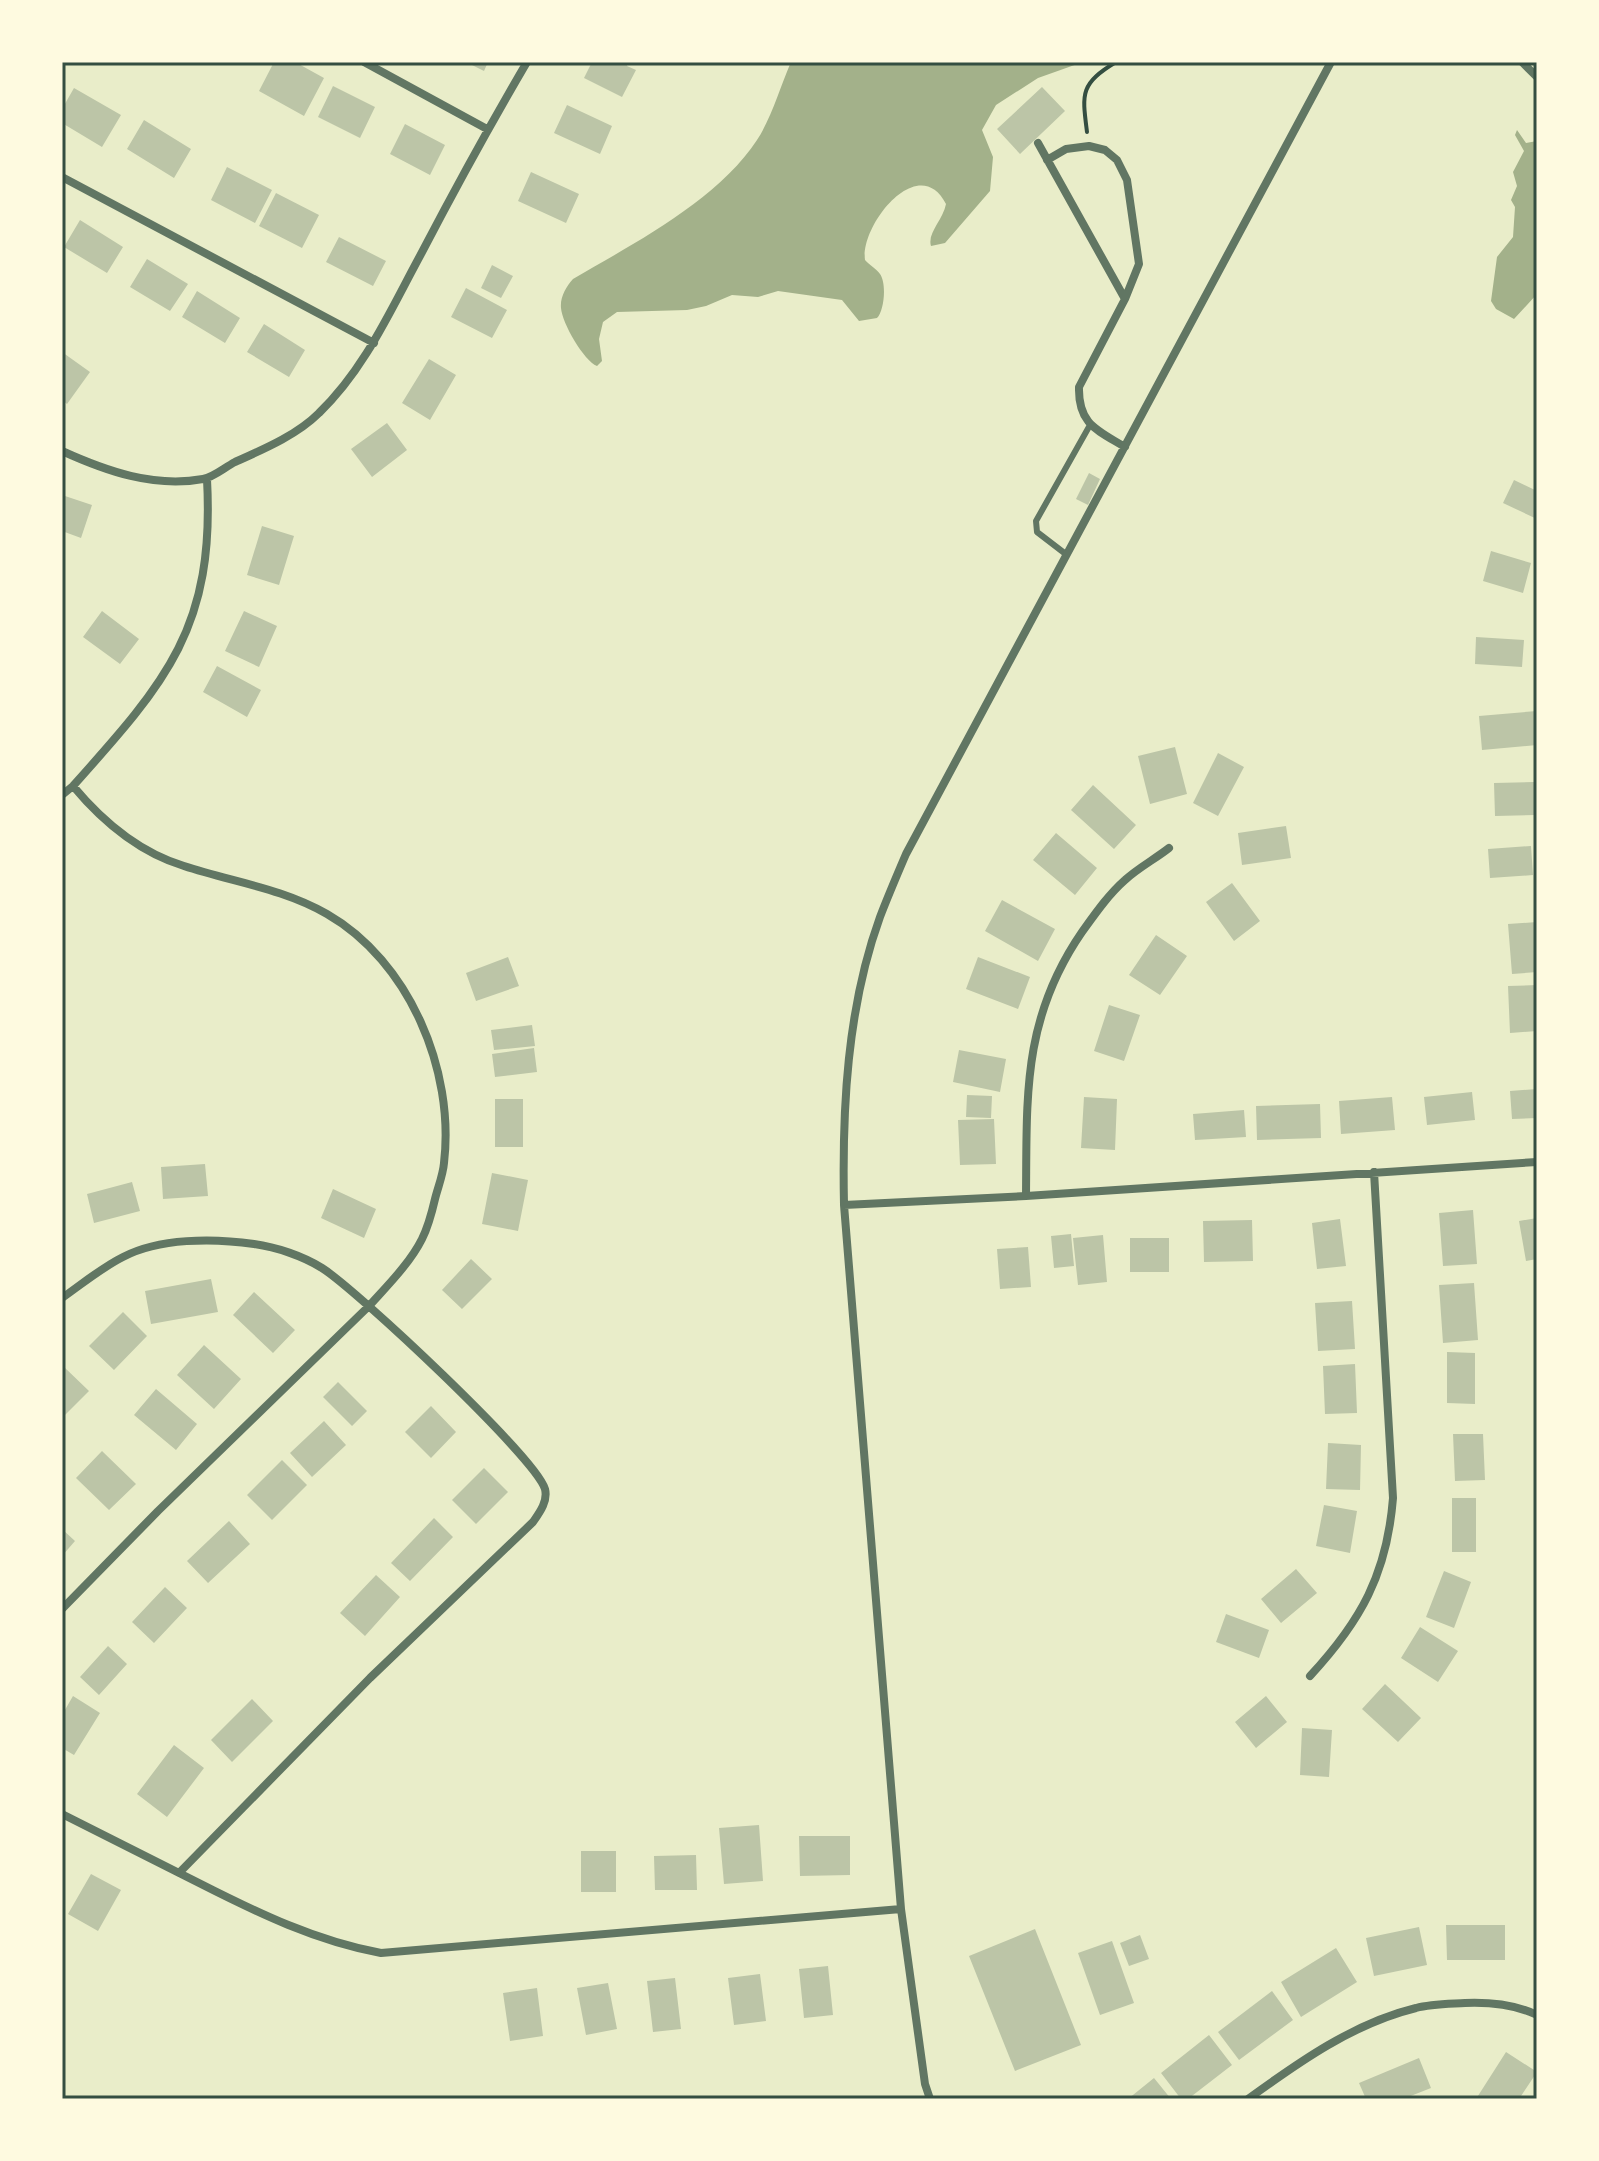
<svg xmlns="http://www.w3.org/2000/svg" width="1599" height="2161" font-family="Inter,sans-serif">
<style>
.water{fill:#a3b18a}
.building{fill:#bcc5a7}
.lines{fill:none;stroke-linecap:round;stroke-linejoin:round}
.path{stroke:#344e41;stroke-width:4}
.service{stroke:#617663;stroke-width:6}
.minor{stroke:#617663;stroke-width:8}
.neatline{fill:none;stroke:#344e41;stroke-width:3}
</style>
<rect width="100%" height="100%" fill="#e9edc9"/>
<path class="water" d="M 791,62 L 1083,62 L 1038,78 L 996,105 L 982,130 L 993,157 L 990,191 L 945,243 L 931,246 C 927,233 943,220 946,204 C 919,151 860,225 865,260 C 869,265 877,269 880,274 C 887,284 884,311 877,318 L 859,321 L 842,300 L 778,291 L 758,297 L 732,295 L 706,306 L 687,310 L 617,312 L 603,322 L 599,339 L 602,361 L 597,366 C 584,361 562,323 561,308 C 560,297 566,287 573,279 C 633,244 718,200 757,140 C 772,117 780,87 791,62 Z
M 1517,130 L 1526,143 L 1537,141 L 1537,294 L 1514,319 L 1496,309 L 1491,301 L 1497,257 L 1513,237 L 1515,207 L 1511,200 L 1517,186 L 1513,172 L 1524,151 L 1515,135 Z"/>
<path class="building" d="M 274,62 L 295,62 L 324,78 L 304,116 L 259,91 Z
M 466,62 L 488,62 L 484,71 Z
M 592,62 L 628,62 L 627,66 L 636,70 L 622,97 L 584,78 Z
M 333,86 L 375,107 L 360,138 L 318,117 Z
M 1042,87 L 1065,111 L 1020,154 L 997,129 Z
M 74,88 L 121,115 L 102,147 L 62,123 L 62,109 Z
M 567,105 L 612,126 L 600,154 L 554,133 Z
M 144,120 L 191,149 L 174,178 L 127,149 Z
M 405,124 L 445,145 L 430,175 L 390,154 Z
M 227,167 L 272,190 L 255,223 L 211,200 Z
M 531,172 L 579,194 L 566,223 L 518,201 Z
M 276,193 L 319,215 L 302,248 L 259,226 Z
M 80,220 L 123,247 L 107,273 L 64,247 Z
M 339,237 L 386,261 L 373,286 L 326,262 Z
M 147,259 L 188,284 L 170,311 L 130,287 Z
M 492,265 L 513,276 L 501,298 L 481,288 Z
M 466,288 L 507,310 L 492,338 L 451,317 Z
M 197,291 L 240,318 L 225,343 L 182,317 Z
M 264,324 L 305,350 L 289,377 L 247,352 Z
M 62,352 L 90,372 L 67,404 L 62,400 Z
M 429,359 L 456,375 L 430,420 L 402,403 Z
M 387,423 L 407,450 L 372,477 L 351,449 Z
M 1089,473 L 1100,479 L 1088,505 L 1076,499 Z
M 1514,480 L 1537,491 L 1537,519 L 1503,503 Z
M 62,495 L 92,505 L 81,538 L 62,531 Z
M 262,526 L 294,536 L 279,585 L 247,575 Z
M 1491,551 L 1531,563 L 1523,593 L 1483,581 Z
M 102,611 L 139,639 L 120,664 L 83,637 Z
M 244,611 L 277,626 L 259,667 L 225,651 Z
M 1476,637 L 1524,640 L 1522,667 L 1475,664 Z
M 217,666 L 261,690 L 247,717 L 203,692 Z
M 1537,711 L 1537,745 L 1482,750 L 1479,716 Z
M 1175,747 L 1187,794 L 1150,804 L 1138,756 Z
M 1218,753 L 1244,767 L 1218,816 L 1193,803 Z
M 1534,782 L 1535,815 L 1495,816 L 1494,783 Z
M 1093,785 L 1136,825 L 1114,849 L 1071,810 Z
M 1286,826 L 1291,858 L 1242,865 L 1238,833 Z
M 1056,833 L 1097,868 L 1075,895 L 1033,860 Z
M 1531,846 L 1533,875 L 1490,878 L 1488,849 Z
M 1232,883 L 1260,921 L 1234,941 L 1206,902 Z
M 1002,900 L 1055,929 L 1038,961 L 985,931 Z
M 1537,922 L 1537,972 L 1512,974 L 1508,924 Z
M 1156,935 L 1187,956 L 1160,995 L 1129,975 Z
M 508,957 L 519,986 L 476,1001 L 466,973 Z
M 978,957 L 1030,977 L 1018,1009 L 966,989 Z
M 1537,985 L 1537,1031 L 1510,1033 L 1508,986 Z
M 1109,1005 L 1140,1015 L 1124,1061 L 1094,1051 Z
M 532,1025 L 535,1046 L 494,1050 L 491,1030 Z
M 534,1048 L 537,1072 L 495,1077 L 492,1054 Z
M 959,1050 L 1006,1059 L 1000,1092 L 953,1082 Z
M 1537,1089 L 1537,1118 L 1512,1119 L 1510,1091 Z
M 1472,1092 L 1475,1120 L 1427,1125 L 1424,1097 Z
M 967,1095 L 992,1096 L 991,1118 L 966,1117 Z
M 1084,1097 L 1117,1099 L 1115,1150 L 1081,1148 Z
M 1392,1097 L 1395,1130 L 1341,1134 L 1339,1101 Z
M 495,1099 L 523,1099 L 523,1147 L 495,1147 Z
M 1320,1104 L 1321,1138 L 1257,1140 L 1256,1106 Z
M 1244,1110 L 1246,1137 L 1195,1140 L 1193,1114 Z
M 994,1119 L 996,1164 L 960,1165 L 958,1120 Z
M 205,1164 L 208,1196 L 163,1199 L 161,1167 Z
M 492,1173 L 528,1180 L 518,1231 L 482,1224 Z
M 132,1182 L 140,1211 L 94,1223 L 87,1194 Z
M 333,1189 L 376,1209 L 364,1238 L 321,1218 Z
M 1473,1210 L 1477,1264 L 1443,1266 L 1439,1213 Z
M 1537,1218 L 1537,1259 L 1526,1261 L 1519,1221 Z
M 1340,1219 L 1346,1266 L 1317,1269 L 1312,1223 Z
M 1252,1220 L 1253,1261 L 1204,1262 L 1203,1221 Z
M 1071,1234 L 1074,1266 L 1054,1268 L 1051,1236 Z
M 1103,1235 L 1107,1282 L 1078,1285 L 1073,1238 Z
M 1130,1238 L 1169,1238 L 1169,1272 L 1130,1272 Z
M 1028,1247 L 1031,1287 L 1000,1289 L 997,1249 Z
M 471,1259 L 492,1279 L 462,1309 L 442,1290 Z
M 211,1279 L 218,1312 L 151,1324 L 145,1291 Z
M 1474,1283 L 1478,1340 L 1443,1343 L 1439,1285 Z
M 254,1292 L 295,1330 L 273,1353 L 233,1315 Z
M 1352,1301 L 1355,1349 L 1318,1351 L 1315,1303 Z
M 123,1312 L 147,1336 L 114,1370 L 89,1346 Z
M 204,1345 L 241,1379 L 214,1409 L 177,1375 Z
M 1447,1352 L 1475,1353 L 1475,1404 L 1447,1403 Z
M 1355,1364 L 1357,1413 L 1325,1414 L 1323,1366 Z
M 63,1366 L 89,1391 L 62,1418 L 62,1368 Z
M 338,1382 L 367,1411 L 352,1426 L 323,1397 Z
M 156,1389 L 197,1424 L 176,1450 L 134,1415 Z
M 431,1406 L 456,1432 L 431,1458 L 405,1432 Z
M 324,1421 L 346,1445 L 312,1477 L 290,1453 Z
M 1453,1434 L 1483,1434 L 1485,1480 L 1455,1481 Z
M 1328,1443 L 1361,1445 L 1360,1490 L 1326,1489 Z
M 102,1451 L 136,1484 L 109,1510 L 76,1478 Z
M 282,1460 L 307,1485 L 272,1520 L 247,1495 Z
M 484,1468 L 508,1492 L 476,1524 L 452,1500 Z
M 1452,1498 L 1476,1498 L 1476,1552 L 1452,1552 Z
M 1324,1505 L 1357,1511 L 1350,1553 L 1316,1546 Z
M 434,1518 L 453,1537 L 410,1581 L 391,1563 Z
M 229,1521 L 250,1544 L 208,1583 L 187,1561 Z
M 62,1529 L 75,1541 L 62,1556 Z
M 1296,1569 L 1317,1593 L 1281,1623 L 1261,1599 Z
M 1444,1571 L 1471,1582 L 1454,1628 L 1426,1617 Z
M 376,1575 L 400,1597 L 365,1636 L 340,1613 Z
M 165,1587 L 187,1608 L 154,1643 L 132,1622 Z
M 1226,1614 L 1269,1630 L 1259,1658 L 1216,1642 Z
M 1420,1627 L 1458,1651 L 1438,1682 L 1401,1658 Z
M 108,1646 L 127,1664 L 99,1695 L 80,1677 Z
M 1385,1684 L 1421,1718 L 1398,1742 L 1362,1709 Z
M 73,1696 L 100,1713 L 74,1755 L 62,1748 L 62,1715 Z
M 1266,1696 L 1287,1722 L 1256,1748 L 1235,1722 Z
M 252,1699 L 273,1721 L 232,1762 L 211,1740 Z
M 1302,1728 L 1332,1730 L 1329,1777 L 1300,1775 Z
M 174,1745 L 204,1768 L 167,1817 L 137,1794 Z
M 759,1825 L 763,1881 L 724,1884 L 719,1828 Z
M 799,1836 L 850,1836 L 850,1875 L 800,1876 Z
M 581,1851 L 616,1851 L 616,1892 L 581,1892 Z
M 696,1855 L 697,1890 L 655,1890 L 654,1856 Z
M 91,1874 L 121,1890 L 98,1931 L 68,1914 Z
M 1446,1925 L 1505,1925 L 1505,1960 L 1447,1960 Z
M 1419,1927 L 1427,1965 L 1374,1976 L 1366,1938 Z
M 1035,1929 L 1081,2045 L 1015,2071 L 969,1956 Z
M 1140,1935 L 1149,1959 L 1129,1966 L 1120,1943 Z
M 1112,1941 L 1134,2003 L 1100,2015 L 1078,1953 Z
M 1336,1948 L 1357,1982 L 1301,2017 L 1281,1982 Z
M 828,1966 L 833,2015 L 804,2018 L 799,1969 Z
M 760,1974 L 766,2021 L 734,2025 L 728,1978 Z
M 675,1978 L 681,2029 L 653,2032 L 647,1981 Z
M 608,1983 L 617,2029 L 586,2035 L 577,1988 Z
M 537,1988 L 543,2036 L 510,2041 L 503,1993 Z
M 1272,1991 L 1293,2020 L 1239,2060 L 1218,2032 Z
M 1209,2035 L 1232,2065 L 1188,2099 L 1181,2099 L 1161,2073 Z
M 1506,2052 L 1537,2072 L 1519,2099 L 1476,2099 Z
M 1419,2058 L 1431,2088 L 1403,2099 L 1366,2099 L 1359,2083 Z
M 1154,2078 L 1171,2099 L 1128,2099 Z"/>
<g class="lines">
<path class="path" d="M 1087,132 C 1082,93 1080,84 1116,62"/>
<path class="service" d="M 1067,555 L 1037,532 L 1036,521 L 1090,425"/>
<path class="minor" d="M 364,62 L 487,129
M 1522,62 L 1537,77
M 1038,143 L 1125,299 L 1079,387 C 1078,424 1097,430 1125,447
M 1047,160 L 1066,149 L 1089,146 L 1105,150 L 1117,160 L 1127,180 L 1139,264 L 1125,299
M 62,177 L 374,343
M 62,451 C 106,471 154,488 203,479 C 214,477 225,467 235,462 C 264,449 297,435 319,413 C 365,369 391,309 421,254 C 455,189 490,125 527,62
M 62,795 L 73,786 C 167,681 215,627 207,479
M 1026,1196 C 1027,1096 1022,1019 1082,932 C 1095,914 1108,895 1125,880 C 1138,868 1155,859 1169,848
M 844,1205 L 1026,1196 L 1537,1162
M 62,1298 C 82,1284 101,1268 123,1257 C 159,1238 213,1238 254,1244 C 276,1247 303,1256 322,1268 C 357,1290 536,1458 545,1489 C 548,1501 540,1512 533,1522 L 370,1678 L 179,1873
M 62,1609 L 158,1511 L 370,1305 C 388,1285 410,1263 422,1239 C 428,1227 432,1212 435,1199 C 438,1187 443,1175 444,1163 C 455,1070 409,961 327,914 C 282,888 232,882 184,866 C 138,852 103,822 73,786
M 1310,1676 C 1361,1621 1387,1574 1393,1498 L 1374,1172
M 62,1814 C 108,1837 153,1860 199,1883 C 258,1913 316,1941 381,1953 L 901,1909
M 930,2099 L 925,2084 L 901,1909 L 844,1205 C 842,1109 847,1008 880,917 C 888,896 897,875 906,854 L 1331,62
M 1248,2099 C 1299,2062 1354,2023 1416,2008 C 1431,2004 1449,2004 1465,2003 C 1490,2002 1514,2004 1537,2015"/>
</g>
<rect width="1599" height="2161" fill="none" stroke="#fefae0" stroke-width="128"/>
<rect x="64" y="64" width="1471" height="2033" class="neatline"/>
</svg>
